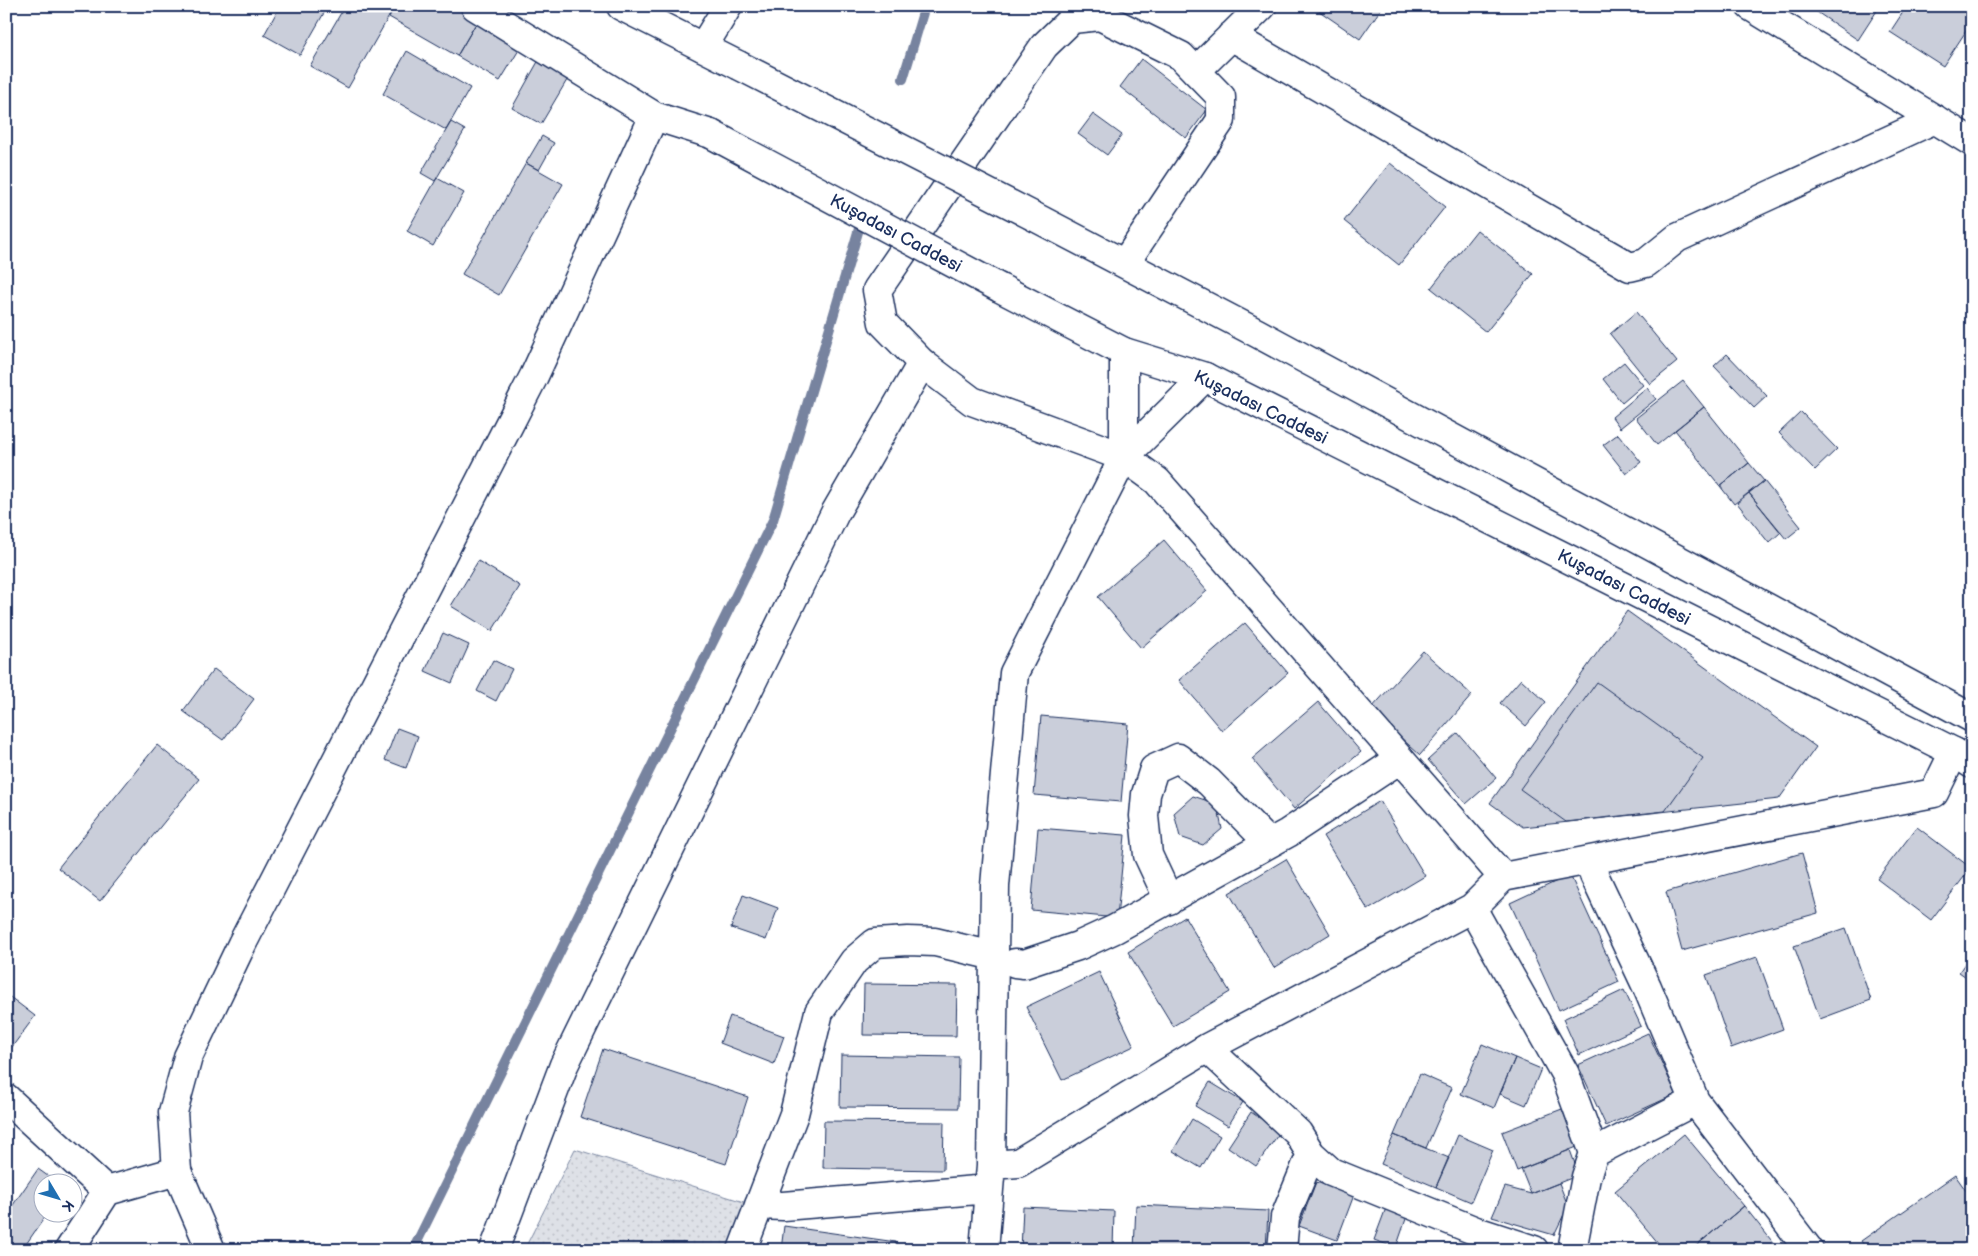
<svg xmlns="http://www.w3.org/2000/svg" width="1978" height="1256" font-family="'Balsamiq Sans',sans-serif">
<style>
.park{fill:url(#park-dots);stroke:#7c88a2}
.lines{fill:none;stroke-linecap:round;stroke-linejoin:round}
.stream{stroke:#77839f;stroke-width:10}
.building{fill:#caceda;stroke:#1b2f5e}
.minor-casing{stroke:#1b2f5e;stroke-width:31}
.major-casing{stroke:#1b2f5e;stroke-width:31}
.minor{stroke:#fff;stroke-width:28}
.major{stroke:#fff;stroke-width:28}
.major-bridge-casing{stroke:#1b2f5e;stroke-width:31;stroke-linecap:butt}
.major-bridge{stroke:#fff;stroke-width:28}
.labels{text-anchor:middle;stroke-width:5;stroke-linejoin:round;paint-order:stroke}
.street-label{font-size:18px;fill:#1b2f5e;stroke:#fff}
</style>
<defs>
<pattern id="park-dots" width="8" height="8" patternUnits="userSpaceOnUse" patternTransform="scale(1.25)"><rect width="8" height="8" fill="#dee1e7"/><path d="M2 2h.1M6 6h.1" fill="none" stroke="#bec1c9" stroke-width="1.8" stroke-linecap="round"/></pattern>
</defs>
<rect width="100%" height="100%" fill="#fff"/>
<filter id="ink" filterUnits="userSpaceOnUse"><feTurbulence type="fractalNoise" baseFrequency=".02" numOctaves="2"/><feDisplacementMap in="SourceGraphic" scale="10" xChannelSelector="R" yChannelSelector="G"/><feConvolveMatrix kernelMatrix="1 2 1 2 8 2 1 2 1" color-interpolation-filters="sRGB"/></filter>
<g filter="url(#ink)">
<path class="park" d="M 575,1149 L 747,1203 L 727,1250 L 524,1250 Z"/>
<g class="lines">
<path class="stream" d="M 903,79 L 925,6
M 413,1250 L 773,520 L 863,215"/>
</g>
<path class="building" d="M 280,6 L 328,6 L 300,55 L 264,35 Z
M 345,6 L 395,6 L 348,88 L 310,66 Z
M 395,6 L 454,6 L 478,20 L 457,56 L 389,17 Z
M 1312,6 L 1383,6 L 1360,39 Z
M 1812,6 L 1880,6 L 1858,40 L 1811,8 Z
M 1907,6 L 1972,6 L 1972,22 L 1943,66 L 1890,32 Z
M 478,20 L 522,45 L 500,81 L 457,56 Z
M 407,51 L 470,88 L 446,130 L 383,94 Z
M 540,58 L 570,75 L 541,124 L 512,108 Z
M 1141,59 L 1207,110 L 1186,138 L 1120,87 Z
M 1093,114 L 1122,135 L 1107,155 L 1078,134 Z
M 451,122 L 465,130 L 435,181 L 421,173 Z
M 542,136 L 554,143 L 539,170 L 526,163 Z
M 526,163 L 563,184 L 499,295 L 462,274 Z
M 1390,163 L 1445,207 L 1399,265 L 1344,221 Z
M 437,178 L 464,193 L 433,246 L 407,231 Z
M 1477,230 L 1533,274 L 1486,332 L 1431,288 Z
M 1636,312 L 1677,362 L 1650,384 L 1610,334 Z
M 1727,354 L 1767,396 L 1754,408 L 1714,366 Z
M 1624,362 L 1643,385 L 1622,403 L 1603,379 Z
M 1683,381 L 1704,407 L 1657,445 L 1636,418 Z
M 1647,388 L 1656,399 L 1620,428 L 1612,417 Z
M 1704,407 L 1749,463 L 1720,486 L 1675,430 Z
M 1801,412 L 1837,449 L 1815,470 L 1779,433 Z
M 1618,434 L 1641,462 L 1626,474 L 1603,445 Z
M 1749,463 L 1764,481 L 1734,504 L 1720,486 Z
M 1764,481 L 1801,527 L 1786,539 L 1749,493 Z
M 1749,493 L 1781,532 L 1769,543 L 1737,503 Z
M 1164,540 L 1207,591 L 1141,648 L 1098,597 Z
M 478,561 L 520,586 L 492,631 L 451,606 Z
M 1627,611 L 1816,747 L 1779,799 L 1523,827 L 1490,803 Z
M 1245,623 L 1288,673 L 1222,731 L 1179,680 Z
M 443,633 L 469,645 L 452,683 L 425,671 Z
M 1423,651 L 1472,695 L 1420,755 L 1370,710 Z
M 493,660 L 512,669 L 496,701 L 477,691 Z
M 214,669 L 254,699 L 223,740 L 183,711 Z
M 1521,679 L 1546,702 L 1526,726 L 1500,703 Z
M 1597,682 L 1703,758 L 1665,811 L 1566,822 L 1520,789 Z
M 1318,702 L 1361,752 L 1294,809 L 1252,759 Z
M 1041,716 L 1128,724 L 1121,802 L 1034,795 Z
M 397,728 L 418,736 L 406,768 L 385,760 Z
M 1458,733 L 1496,778 L 1466,804 L 1428,760 Z
M 157,745 L 199,779 L 100,901 L 58,868 Z
M 1193,796 L 1217,804 L 1222,829 L 1203,845 L 1180,837 L 1174,813 Z
M 1380,801 L 1425,876 L 1368,910 L 1323,836 Z
M 1917,827 L 1971,868 L 1931,920 L 1877,879 Z
M 1038,828 L 1125,835 L 1117,918 L 1031,910 Z
M 1802,853 L 1818,913 L 1682,951 L 1666,892 Z
M 1286,859 L 1330,934 L 1274,968 L 1229,893 Z
M 1570,875 L 1619,982 L 1559,1010 L 1510,903 Z
M 743,895 L 778,908 L 766,940 L 731,928 Z
M 1185,917 L 1230,992 L 1173,1026 L 1128,952 Z
M 1846,928 L 1871,1000 L 1820,1019 L 1794,946 Z
M 1972,953 L 1972,981 L 1959,972 Z
M 1757,957 L 1783,1029 L 1731,1048 L 1706,975 Z
M 1099,972 L 1134,1046 L 1062,1080 L 1026,1007 Z
M 864,984 L 957,985 L 956,1036 L 863,1035 Z
M 1624,990 L 1641,1026 L 1579,1055 L 1563,1019 Z
M 6,994 L 35,1016 L 9,1051 L 6,1049 Z
M 730,1016 L 784,1036 L 774,1064 L 720,1043 Z
M 1648,1033 L 1676,1094 L 1606,1126 L 1578,1065 Z
M 1482,1044 L 1515,1058 L 1494,1108 L 1461,1094 Z
M 603,1049 L 748,1097 L 726,1164 L 580,1117 Z
M 841,1055 L 959,1057 L 958,1108 L 840,1107 Z
M 1515,1058 L 1541,1069 L 1526,1105 L 1500,1094 Z
M 1420,1074 L 1452,1088 L 1426,1148 L 1394,1135 Z
M 1210,1082 L 1243,1102 L 1228,1126 L 1195,1106 Z
M 1562,1109 L 1577,1147 L 1517,1171 L 1502,1132 Z
M 1251,1112 L 1280,1132 L 1256,1166 L 1228,1147 Z
M 1192,1119 L 1220,1136 L 1201,1168 L 1173,1151 Z
M 824,1121 L 944,1122 L 943,1170 L 823,1168 Z
M 1684,1134 L 1744,1206 L 1691,1250 L 1664,1250 L 1615,1191 Z
M 1394,1135 L 1449,1158 L 1436,1187 L 1381,1164 Z
M 1458,1135 L 1493,1150 L 1471,1202 L 1436,1187 Z
M 1570,1150 L 1579,1175 L 1531,1194 L 1521,1169 Z
M 38,1169 L 59,1184 L 42,1184 L 42,1214 L 47,1214 L 22,1250 L 6,1250 L 6,1215 Z
M 1955,1175 L 1972,1199 L 1972,1248 L 1969,1250 L 1867,1250 L 1861,1241 Z
M 1316,1182 L 1354,1195 L 1337,1240 L 1299,1226 Z
M 1559,1183 L 1568,1206 L 1554,1235 L 1492,1217 L 1505,1187 L 1531,1194 Z
M 1136,1205 L 1268,1211 L 1266,1250 L 1134,1250 Z
M 1744,1206 L 1779,1250 L 1691,1250 Z
M 1023,1207 L 1114,1211 L 1113,1250 L 1021,1250 Z
M 1386,1208 L 1407,1216 L 1396,1248 L 1374,1240 Z
M 784,1226 L 896,1242 L 895,1250 L 781,1250 Z
M 1346,1243 L 1364,1250 L 1343,1250 Z"/>
<g class="lines">
<g class="minor-casing">
<path id="minor" d="M 1750,6 L 1972,142
M 1231,36 L 1630,267 L 1646,263 L 1677,238 L 1935,119
M 703,47 L 728,6
M 1196,71 L 1262,6
M 1124,457 L 1124,352
M 1590,860 L 1594,875 L 1647,987 L 1695,1101
M 1503,877 L 1934,793 L 1954,752
M 1169,900 L 1148,855 L 1144,816 L 1146,794 L 1154,769 L 1178,758 L 1209,782 L 1269,843
M 1472,908 L 1565,1074 L 1594,1153 L 1586,1177 L 1572,1250
M 1015,963 L 1024,964 L 1078,946 L 1115,929 L 1288,833 L 1400,759
M 1207,1048 L 1298,1133 L 1311,1154 L 1331,1172 L 1476,1231 L 1534,1250
M 6,1098 L 107,1191 L 177,1171
M 1594,1153 L 1695,1101 L 1809,1250
M 991,1165 L 1018,1163 L 1207,1048 L 1472,908 L 1503,877 L 1157,481 L 1124,457
M 759,1205 L 783,1206 L 989,1189
M 69,1250 L 107,1191
M 494,1250 L 564,1065 L 835,513 L 922,363
M 742,1250 L 794,1114 L 819,1012 L 854,961 L 875,943 L 908,941 L 935,942 L 994,956
M 984,1250 L 991,1165 L 995,886 L 1014,673 L 1124,457 L 1205,377
M 1282,1250 L 1285,1217 L 1311,1154"/>
</g>
<g class="major-casing">
<path id="major" d="M 475,6 L 654,116 L 711,134
M 621,6 L 738,65
M 1033,216 L 1257,333 L 1972,718
M 1000,288 L 1124,352 L 1205,377 L 1954,752 L 1972,764
M 1124,457 L 972,401 L 922,363 L 883,323 L 877,290 L 1044,46 L 1072,19 L 1100,16 L 1181,56 L 1221,97 L 1221,120 L 1125,263
M 211,1250 L 177,1171 L 173,1112 L 188,1057 L 242,944 L 534,376 L 654,116"/>
</g>
<use href="#minor" class="minor"/>
<use href="#major" class="major"/>
<g class="major-bridge-casing">
<path id="major-bridge" d="M 738,65 L 1033,216
M 711,134 L 1000,288"/>
</g>
<use href="#major-bridge" class="major-bridge"/>
</g>
</g>
<g class="labels">
<g class="street-label">
<text transform="translate(896 233) rotate(28)" y="6">Kuşadası Caddesi</text>
<text transform="translate(1261 407) rotate(26)" y="6">Kuşadası Caddesi</text>
<text transform="translate(1624 587) rotate(27)" y="6">Kuşadası Caddesi</text>
</g>
</g>
<rect width="1978" height="1256" fill="none" stroke="#fff" stroke-width="25"/>
<rect x="12" y="12" width="1953" height="1231" fill="none" stroke="#1b2f5e" stroke-width="2" filter="url(#ink)"/>
<g transform="translate(58 1198) rotate(128)"><circle r="24" fill="#ffffff" stroke="#a4acbf"/>
<path d="M0-4L9 19L0 12L-9 19Z" fill="#1f6fb2"/>
<text y="-8" font-size="14" font-weight="bold" text-anchor="middle" fill="#1b2f5e">K</text>
</g>
</svg>
